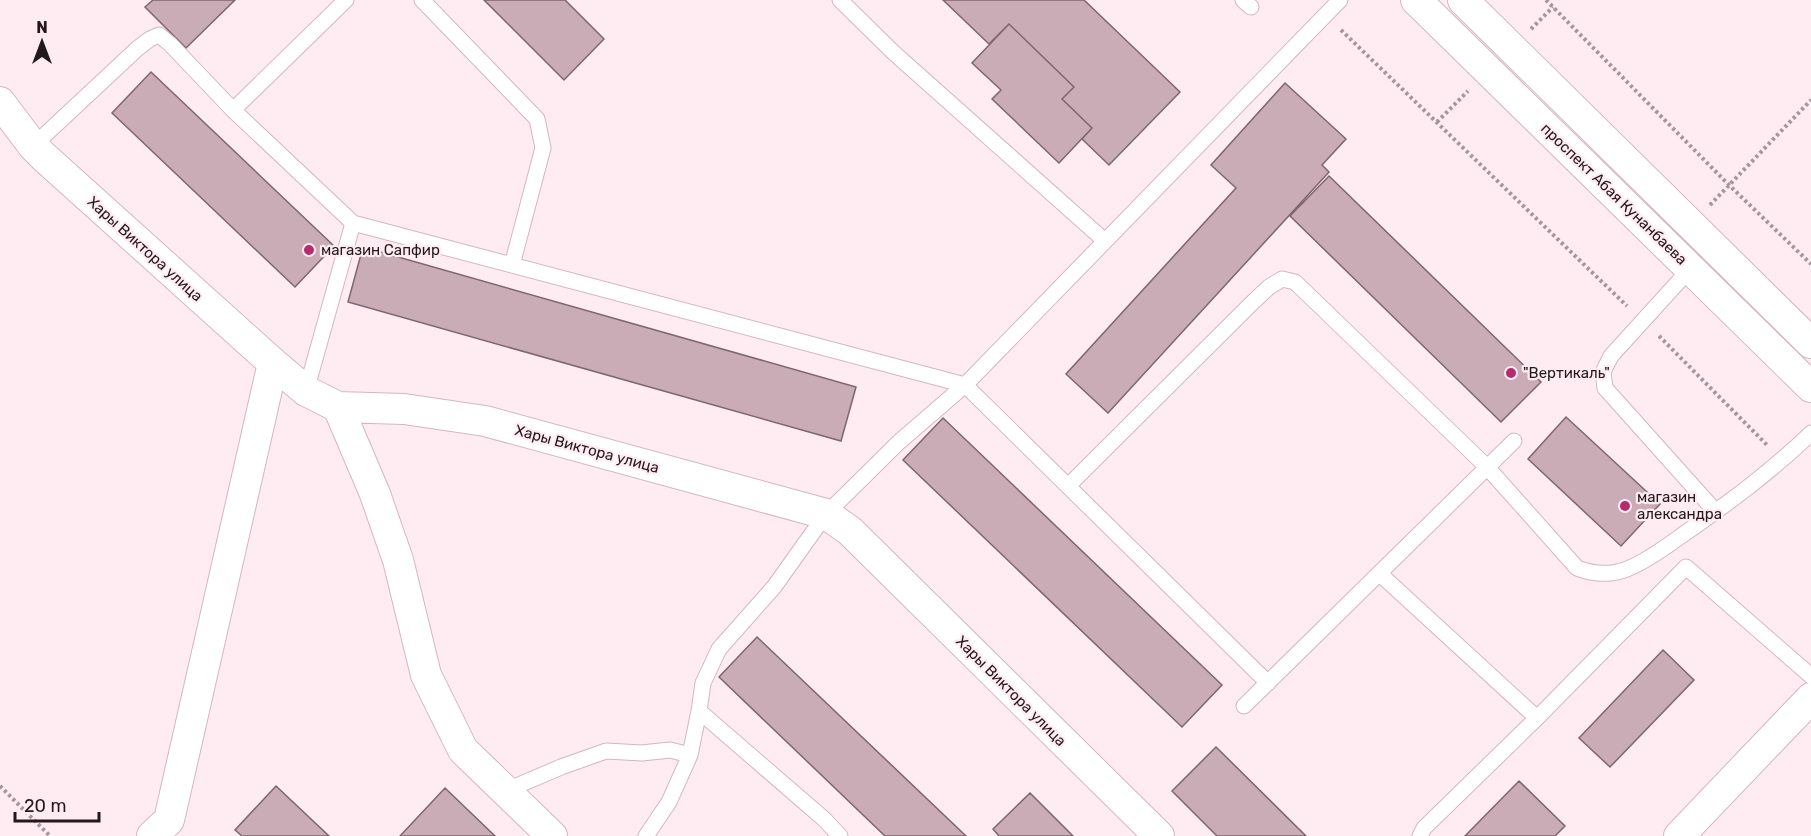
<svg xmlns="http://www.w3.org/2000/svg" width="1811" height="836" font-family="Rubik,sans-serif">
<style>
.building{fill:#c9acb6;stroke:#7f666e;stroke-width:1.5}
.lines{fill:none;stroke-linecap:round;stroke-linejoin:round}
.lane-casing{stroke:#d3b7c0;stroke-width:17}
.street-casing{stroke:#d3b7c0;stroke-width:32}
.path{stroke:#a5969b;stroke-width:4;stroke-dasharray:3 3;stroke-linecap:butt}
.lane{stroke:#fff;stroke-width:15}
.street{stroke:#fff;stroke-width:30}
.poi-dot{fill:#b42c6c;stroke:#feecf2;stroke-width:2}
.labels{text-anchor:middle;stroke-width:4.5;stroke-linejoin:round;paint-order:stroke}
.street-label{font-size:15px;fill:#23191c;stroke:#feecf2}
.poi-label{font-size:15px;fill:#23191c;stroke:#feecf2;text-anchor:start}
</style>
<rect width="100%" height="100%" fill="#feecf2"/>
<path class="building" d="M 153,0 L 235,0 L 186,48 L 145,7 Z
M 484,0 L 565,0 L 604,39 L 564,80 Z
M 943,0 L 1084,0 L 1180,92 L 1109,165 L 1082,139 L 1092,128 L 1062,99 L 1074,87 L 1009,24 L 989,44 Z
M 1009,24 L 1074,87 L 1062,99 L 1092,128 L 1059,163 L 992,99 L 1001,90 L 972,63 Z
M 151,72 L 334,246 L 295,287 L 112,113 Z
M 1285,83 L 1346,139 L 1322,165 L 1329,172 L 1108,413 L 1066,374 L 1236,188 L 1211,165 Z
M 1329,176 L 1541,382 L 1501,422 L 1290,216 Z
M 363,247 L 856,387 L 841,441 L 348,302 Z
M 1566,417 L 1660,504 L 1621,546 L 1528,459 Z
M 943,418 L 1222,685 L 1182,727 L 903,460 Z
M 757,637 L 966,836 L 885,836 L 719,677 Z
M 1663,650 L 1694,680 L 1610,767 L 1579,738 Z
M 1216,747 L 1306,836 L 1217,836 L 1172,791 Z
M 1519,781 L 1565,826 L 1555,836 L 1465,836 Z
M 276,786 L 329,836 L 242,836 L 235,830 Z
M 445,788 L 495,836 L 400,836 Z
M 1030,793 L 1073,836 L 999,836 L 993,829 Z"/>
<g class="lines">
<g class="lane-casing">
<path id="lane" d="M 422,0 L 537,119 L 543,148 L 512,265
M 840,0 L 894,53 L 1105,241
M 1243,0 L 1251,7
M 233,110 L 346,0
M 33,146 L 138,48 L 150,39 L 159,35 L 170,44 L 233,110 L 353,223 L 965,385 L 1340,0
M 1690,269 L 1611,356 L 1603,372 L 1605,388 L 1716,512
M 306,391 L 353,223
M 1068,486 L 1254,301 L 1269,287 L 1282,279 L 1295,282 L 1487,467 L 1577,568 C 1590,573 1603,575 1617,572 C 1635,569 1666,547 1681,536 C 1727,504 1771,472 1811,433
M 1380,574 L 1537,718
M 1244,706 L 1514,441
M 699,711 L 824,819 L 840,836
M 505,791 L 561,767 L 606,751 L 642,753 L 670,750 L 690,755
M 646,836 L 669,802 L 690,755 L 699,711 L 703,683 L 719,649 L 774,587 L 826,514 L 899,442 L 965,385 L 1268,683
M 1420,836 L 1424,828 L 1537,718 L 1686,567 L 1811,676"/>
</g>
<g class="street-casing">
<path id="street" d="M 1416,0 L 1811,387
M 1463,0 L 1811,343
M 0,102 L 33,146 L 44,157 L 273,363 L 306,391 L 338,407 L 404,409 L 485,421 L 826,514 L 850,531 L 1159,836
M 338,407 L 375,494 L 398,560 L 426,675 L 463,750 L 552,836
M 152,836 L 169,820 L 273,363
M 1679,836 L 1811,698"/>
</g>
<path class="path" d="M 1546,0 L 1729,185 L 1811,264
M 1531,29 L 1553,7
M 1341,30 L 1627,306
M 1437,122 L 1468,91
M 1710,205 L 1811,100
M 1659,336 L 1768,446
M 0,786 L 50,836"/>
<use href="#lane" class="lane"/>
<use href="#street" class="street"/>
</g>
<g class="poi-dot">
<circle cx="309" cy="250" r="6"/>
<circle cx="1511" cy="373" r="6"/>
<circle cx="1625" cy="506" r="6"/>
</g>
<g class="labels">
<g class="street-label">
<text transform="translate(1614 194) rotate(44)" y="5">проспект Абая Кунанбаева</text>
<text transform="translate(145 249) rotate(42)" y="5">Хары Виктора улица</text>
<text transform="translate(587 449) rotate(15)" y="5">Хары Виктора улица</text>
<text transform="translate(1011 691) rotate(45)" y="5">Хары Виктора улица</text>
</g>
<g class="poi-label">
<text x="321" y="255">магазин Сапфир</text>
<text x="1523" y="378">"Вертикаль"</text>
<text x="1637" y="502">магазин<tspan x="1637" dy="17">александра</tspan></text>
</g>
</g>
<g transform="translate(42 42)" stroke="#feecf2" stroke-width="4.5" paint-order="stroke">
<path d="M0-4.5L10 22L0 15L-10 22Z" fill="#23191c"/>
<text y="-9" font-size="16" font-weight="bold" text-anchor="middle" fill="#23191c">N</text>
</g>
<path d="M15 812v9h84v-9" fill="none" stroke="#23191c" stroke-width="3"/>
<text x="24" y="812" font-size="18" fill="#23191c" stroke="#feecf2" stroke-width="4.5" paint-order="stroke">20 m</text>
</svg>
